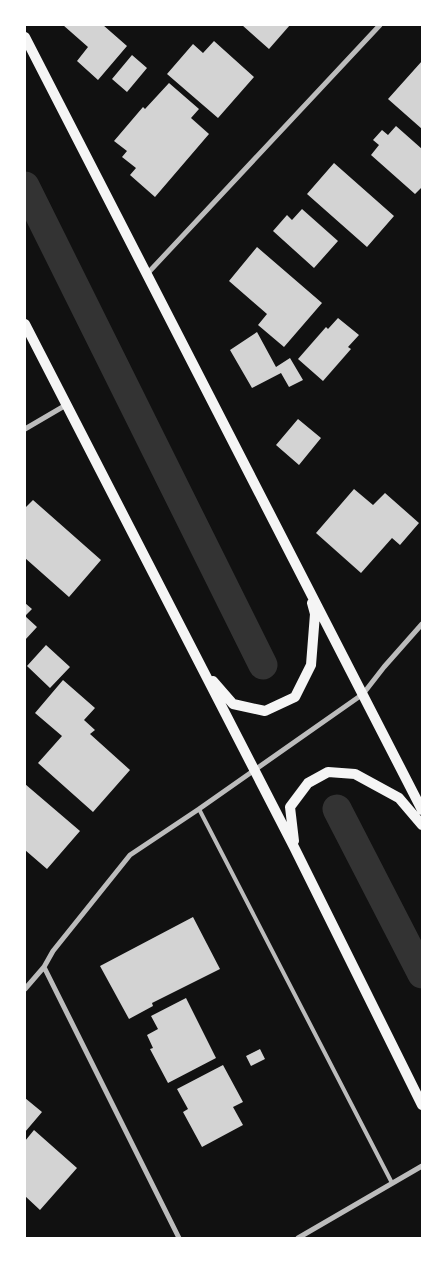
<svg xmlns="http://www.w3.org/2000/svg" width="447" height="1263" font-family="Spectral,serif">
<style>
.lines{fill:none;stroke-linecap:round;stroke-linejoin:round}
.canal{stroke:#333;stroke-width:29}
.building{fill:#d3d3d3}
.service{stroke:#bcbcbc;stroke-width:4}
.minor{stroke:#bcbcbc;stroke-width:5}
.secondary{stroke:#f5f5f5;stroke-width:10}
</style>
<rect width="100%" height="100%" fill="#111"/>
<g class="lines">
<path class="canal" d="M 25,186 L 263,665
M 337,809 L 422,974"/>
</g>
<path class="building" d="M 63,25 L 103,25 L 127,46 L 98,80 L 77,61 L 88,47 Z
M 242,25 L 290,25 L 269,49 Z
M 214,41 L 254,77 L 218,118 L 167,74 L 193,44 L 203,53 Z
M 132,55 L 147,68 L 127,92 L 112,79 Z
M 422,61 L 422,129 L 388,99 Z
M 169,83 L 199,109 L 191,118 L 209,134 L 155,197 L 130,175 L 136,168 L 122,157 L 127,151 L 114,141 L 143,107 L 145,109 Z
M 396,126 L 422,149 L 422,187 L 415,194 L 371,155 L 379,145 L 373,140 L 382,130 L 388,135 Z
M 334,163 L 394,216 L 367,247 L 307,194 Z
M 302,209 L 338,241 L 314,268 L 273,231 L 287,215 L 292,220 Z
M 257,247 L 322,303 L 284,347 L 258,325 L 267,314 L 229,281 Z
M 338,318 L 359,335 L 348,347 L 351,349 L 323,381 L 298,359 L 326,327 L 328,329 Z
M 257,332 L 276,367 L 290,358 L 303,380 L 289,387 L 281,373 L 252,388 L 230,350 Z
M 298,419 L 321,438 L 299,465 L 276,445 Z
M 354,489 L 373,505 L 385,493 L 419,523 L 400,545 L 392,538 L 361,573 L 316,533 Z
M 33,500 L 101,560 L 69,597 L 25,558 L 25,508 Z
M 25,603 L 32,609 L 25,616 L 37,627 L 25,640 Z
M 46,645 L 70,667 L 50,688 L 27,666 Z
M 63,680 L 95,708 L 84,720 L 95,730 L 90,734 L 130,770 L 93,812 L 38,763 L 62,736 L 35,713 Z
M 25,784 L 80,831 L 47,869 L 25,850 Z
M 193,917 L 220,969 L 152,1003 L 153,1006 L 129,1019 L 100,966 Z
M 186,998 L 216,1058 L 168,1083 L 150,1049 L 153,1048 L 147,1035 L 158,1029 L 151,1016 Z
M 260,1049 L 265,1059 L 251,1066 L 246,1056 Z
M 223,1065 L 243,1102 L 233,1107 L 243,1125 L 202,1147 L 183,1112 L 188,1109 L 177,1089 Z
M 25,1098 L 42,1112 L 25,1132 Z
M 34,1130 L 77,1168 L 40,1210 L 25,1196 L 25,1141 Z"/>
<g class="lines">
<path class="service" d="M 199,809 L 392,1183"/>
<path class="minor" d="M 147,274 L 380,25
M 25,429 L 66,405
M 44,967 L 179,1238
M 25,989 L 44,967 L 53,951 L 130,855 L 199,809 L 363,694 L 384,667 L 422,624
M 298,1238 L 422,1166"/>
<path class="secondary" d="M 25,37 L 422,810
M 25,324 L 294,847 L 422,1105
M 213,681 L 233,704 L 265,711 L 295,697 L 311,665 L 315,614 L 312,603
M 294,841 L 290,807 L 308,783 L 328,772 L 355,774 L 399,798 L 422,825"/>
</g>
<rect width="447" height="1263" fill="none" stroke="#ffffff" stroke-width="52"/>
</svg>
